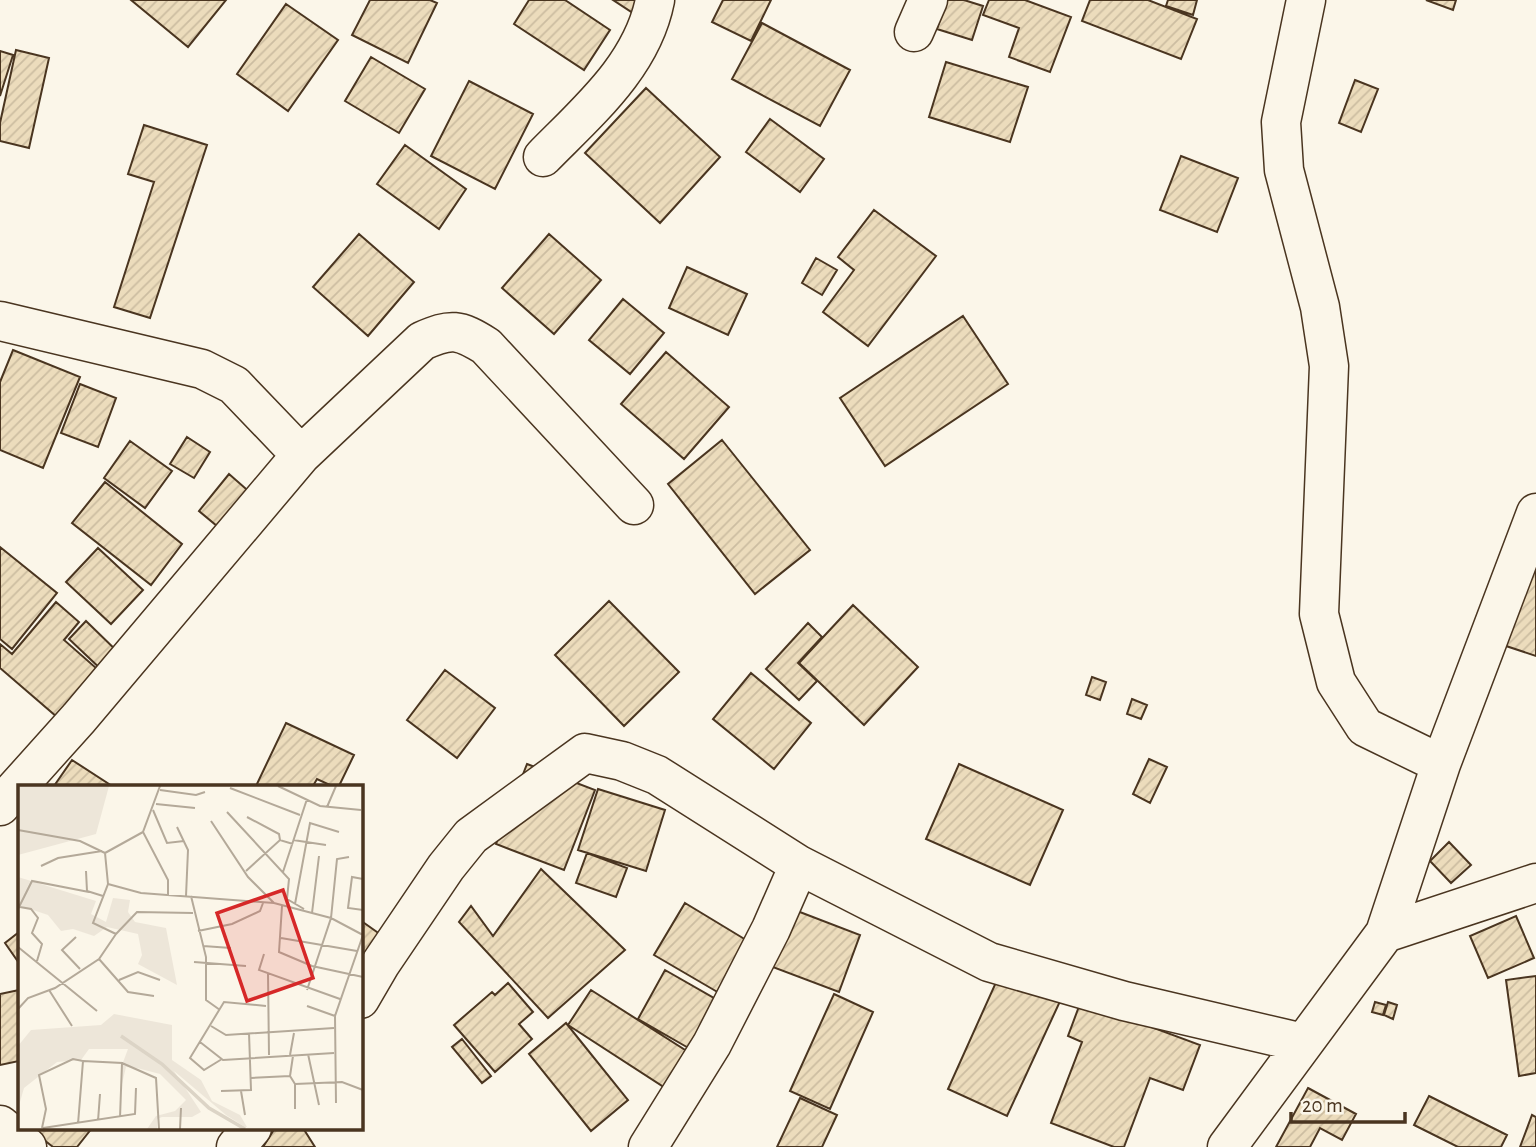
<svg xmlns="http://www.w3.org/2000/svg" width="1536" height="1147" font-family="'Alegreya Sans',sans-serif">
<style>
.building{fill:url(#building-hatch);stroke:#4a3520;stroke-width:2}
.lines{fill:none;stroke-linecap:round;stroke-linejoin:round}
.minor-casing{stroke:#4a3520;stroke-width:41}
.minor{stroke:#fbf6e9;stroke-width:38}
.inset-river{fill:none;stroke:#dcd4c6;stroke-width:3.5}
.inset-road{fill:none;stroke:#b4a999;stroke-width:2}
.view{fill:#d62828;fill-opacity:0.15;stroke:#d62828;stroke-width:3.5}
.inset-edge{fill:none;stroke:#4a3520;stroke-width:3.5}
</style>
<defs>
<pattern id="building-hatch" width="6" height="6" patternUnits="userSpaceOnUse" patternTransform="scale(1.75)"><rect width="6" height="6" fill="#ecdcbc"/><path d="M-1 1l2-2M0 6l6-6M5 7l2-2" fill="none" stroke="#ccbda1"/></pattern>
</defs>
<rect width="100%" height="100%" fill="#fbf6e9"/>
<path class="building" d="M 131,0 L 226,0 L 188,47 Z
M 370,0 L 430,0 L 437,3 L 408,63 L 352,35 Z
M 529,0 L 565,0 L 610,30 L 584,70 L 514,24 Z
M 613,0 L 645,0 L 636,15 Z
M 723,0 L 771,0 L 751,41 L 712,22 Z
M 946,0 L 964,0 L 983,6 L 972,40 L 937,29 Z
M 989,0 L 1025,0 L 1071,17 L 1050,72 L 1009,57 L 1019,28 L 983,15 Z
M 1090,0 L 1148,0 L 1197,19 L 1181,59 L 1082,21 Z
M 1168,0 L 1197,0 L 1193,15 L 1166,6 Z
M 1426,0 L 1456,0 L 1453,10 Z
M 286,4 L 338,40 L 288,111 L 237,74 Z
M 762,23 L 850,70 L 820,126 L 732,79 Z
M 16,50 L 49,58 L 29,148 L 0,141 L 0,123 Z
M 0,51 L 13,55 L 0,96 Z
M 371,57 L 425,89 L 399,133 L 345,101 Z
M 946,62 L 1028,87 L 1010,142 L 929,117 Z
M 1355,80 L 1378,89 L 1361,132 L 1339,123 Z
M 469,81 L 533,114 L 495,189 L 431,156 Z
M 646,88 L 720,157 L 660,223 L 585,153 Z
M 770,119 L 824,159 L 800,192 L 746,152 Z
M 144,125 L 207,145 L 150,318 L 114,307 L 154,182 L 128,174 Z
M 405,145 L 466,189 L 439,229 L 377,184 Z
M 1181,156 L 1238,178 L 1217,232 L 1160,210 Z
M 874,210 L 936,256 L 868,346 L 823,312 L 854,270 L 838,257 Z
M 359,234 L 414,282 L 368,336 L 313,287 Z
M 549,234 L 601,280 L 554,334 L 502,288 Z
M 816,258 L 837,270 L 822,295 L 802,283 Z
M 687,267 L 747,294 L 728,335 L 669,308 Z
M 623,299 L 664,333 L 630,374 L 589,340 Z
M 963,316 L 1008,384 L 885,466 L 840,398 Z
M 13,350 L 80,377 L 43,468 L 0,450 L 0,382 Z
M 666,352 L 729,407 L 684,459 L 621,404 Z
M 80,384 L 116,398 L 98,447 L 61,433 Z
M 187,437 L 210,452 L 194,478 L 170,464 Z
M 722,440 L 810,550 L 755,594 L 668,484 Z
M 130,441 L 172,471 L 145,508 L 104,478 Z
M 229,474 L 253,495 L 223,531 L 199,511 Z
M 105,482 L 182,544 L 151,585 L 72,523 Z
M 0,547 L 57,593 L 12,649 L 0,639 Z
M 98,548 L 143,590 L 111,624 L 66,582 Z
M 1519,565 L 1536,570 L 1536,656 L 1494,642 Z
M 609,601 L 679,672 L 624,726 L 555,655 Z
M 56,602 L 79,622 L 64,640 L 104,675 L 64,723 L 0,668 L 0,644 L 12,654 Z
M 853,605 L 918,667 L 864,725 L 799,663 Z
M 86,621 L 122,656 L 105,673 L 69,639 Z
M 808,623 L 822,637 L 798,663 L 817,681 L 799,700 L 766,669 Z
M 445,670 L 495,708 L 457,758 L 407,720 Z
M 751,673 L 811,723 L 774,769 L 713,719 Z
M 1092,677 L 1106,682 L 1100,700 L 1086,695 Z
M 1132,699 L 1147,705 L 1141,719 L 1127,714 Z
M 286,723 L 354,755 L 339,786 L 332,786 L 317,779 L 313,786 L 256,786 Z
M 1149,759 L 1167,767 L 1150,803 L 1133,794 Z
M 72,760 L 112,786 L 54,786 Z
M 527,764 L 595,790 L 564,870 L 496,844 Z
M 959,764 L 1063,810 L 1030,885 L 926,839 Z
M 598,789 L 665,810 L 646,871 L 578,850 Z
M 1449,842 L 1471,865 L 1451,883 L 1430,861 Z
M 587,853 L 627,868 L 616,897 L 576,883 Z
M 541,869 L 625,950 L 548,1018 L 459,922 L 471,906 L 493,936 Z
M 685,903 L 756,946 L 726,997 L 654,955 Z
M 792,909 L 860,935 L 839,992 L 770,966 Z
M 1516,916 L 1534,958 L 1488,978 L 1470,936 Z
M 360,920 L 391,942 L 360,983 Z
M 19,932 L 19,963 L 5,943 Z
M 1002,969 L 1062,997 L 1007,1116 L 948,1089 Z
M 665,970 L 719,1001 L 692,1050 L 638,1019 Z
M 1536,976 L 1536,1073 L 1519,1076 L 1506,980 Z
M 508,983 L 533,1012 L 519,1024 L 532,1039 L 495,1072 L 454,1025 L 492,992 L 495,995 Z
M 19,990 L 19,1061 L 0,1065 L 0,994 Z
M 591,990 L 693,1055 L 670,1091 L 568,1025 Z
M 834,994 L 873,1012 L 830,1109 L 790,1091 Z
M 1081,1001 L 1200,1045 L 1183,1090 L 1150,1078 L 1124,1147 L 1114,1147 L 1051,1123 L 1082,1042 L 1068,1036 Z
M 1375,1002 L 1386,1005 L 1383,1015 L 1372,1012 Z
M 1388,1002 L 1397,1005 L 1393,1019 L 1384,1015 Z
M 566,1023 L 628,1100 L 591,1131 L 529,1054 Z
M 462,1039 L 491,1076 L 482,1083 L 452,1047 Z
M 1308,1088 L 1356,1114 L 1342,1140 L 1320,1128 L 1310,1147 L 1276,1147 Z
M 1429,1096 L 1507,1135 L 1501,1147 L 1458,1147 L 1414,1125 Z
M 800,1098 L 837,1115 L 822,1147 L 777,1147 Z
M 1532,1115 L 1536,1117 L 1536,1147 L 1520,1147 Z
M 29,1128 L 92,1128 L 77,1147 L 53,1147 Z
M 275,1128 L 303,1128 L 315,1147 L 263,1147 Z"/>
<g class="lines">
<g class="minor-casing">
<path id="minor" d="M 1306,0 L 1281,122 L 1284,170 L 1320,307 L 1329,366 L 1319,614 L 1336,682 L 1365,727 L 1441,764
M 914,32 L 928,0
M 543,157 C 588,111 642,66 655,0
M 0,321 L 202,369 L 234,385 L 301,455
M 0,806 L 79,718 L 301,455 L 422,341 C 451,328 459,329 486,346 L 634,505
M 1385,933 L 1536,883
M 360,999 L 381,963 L 446,867 L 471,836 L 585,753 L 622,761 L 657,775 L 799,865 L 989,962 L 1124,1001 L 1303,1043
M 0,1125 L 27,1147
M 236,1147 L 252,1128
M 648,1147 L 712,1044 L 771,929 L 799,865
M 1227,1147 L 1385,933 L 1441,764 L 1536,513"/>
</g>
<use href="#minor" class="minor"/>
</g>
<g transform="translate(18 785)">
<rect width="345" height="345" fill="#fbf6e9"/>
<path d="M 0,1 L 91,1 L 78,49 L 0,70 ZM 0,92 L 78,116 L 73,129 L 88,137 L 95,113 L 112,115 L 110,127 L 117,137 L 148,143 L 159,200 L 120,179 L 124,170 L 120,149 L 89,142 L 76,151 L 55,144 L 43,146 L 30,130 L 0,120 ZM 96,229 L 154,240 L 154,275 L 183,295 L 194,316 L 222,330 L 229,342 L 266,344 L 227,342 L 208,330 L 156,286 L 183,327 L 174,332 L 144,332 L 139,334 L 139,344 L 129,344 L 138,331 L 157,326 L 168,315 L 142,289 L 119,283 L 108,282 L 104,299 L 104,280 L 110,264 L 71,264 L 63,275 L 39,277 L 6,303 L 0,324 L 0,261 L 13,245 L 83,240 Z" fill="#ede6d9"/>
<path class="inset-river" d="M 103,251 L 144,279 L 191,323 L 227,344"/>
<path class="inset-road" d="M 142,1 L 125,47 L 150,95 L 150,110M 260,1 L 302,21 L 343,25M 212,3 L 282,30M 142,5 L 178,10 L 187,7M 138,19 L 177,23M 309,22 L 318,1M 135,25 L 149,58 L 166,56M 209,27 L 271,94 L 269,114 L 286,124M 229,32 L 261,49 L 262,55M 193,36 L 230,92 L 256,118M 159,42 L 170,65 L 168,111M 0,45 L 62,56 L 87,68 L 90,99 L 75,138 L 98,149 L 81,174 L 37,203 L 10,213 L 0,224M 275,55 L 308,60M 87,68 L 125,47M 23,81 L 40,73 L 84,66M 68,86 L 69,106 L 85,111M 228,86 L 262,55 L 275,59M 265,87 L 289,14M 345,94 L 334,92 L 330,123 L 345,125M 90,99 L 123,108 L 256,118 L 313,133 L 345,150M 173,111 L 188,172 L 188,215 L 202,225M 277,119 L 292,38 L 321,47M 264,121 L 261,167 L 294,181 L 345,192M 2,122 L 13,124 L 20,133 L 14,148 L 24,159 L 19,176M 0,124 L 14,96 L 71,107M 294,128 L 301,71M 180,146 L 214,139 L 242,126 L 245,118M 98,149 L 119,127 L 175,128M 58,152 L 44,165 L 62,184M 263,153 L 339,166M 185,161 L 213,163M 0,162 L 79,226M 246,169 L 241,185 L 322,214M 81,174 L 110,207 L 136,211M 176,177 L 228,181M 250,189 L 251,270M 101,195 L 120,187 L 142,195M 31,205 L 54,241M 289,205 L 313,133 L 319,74 L 331,72M 289,221 L 317,231M 193,241 L 208,250 L 316,243M 182,257 L 205,275 L 316,268M 290,269 L 301,320M 272,270 L 276,248M 275,271 L 272,291 L 277,299 L 277,324M 204,274 L 186,285 L 172,273 L 206,217 L 248,221M 65,276 L 104,278 L 102,333M 104,278 L 138,293 L 141,344M 233,293 L 272,291M 277,299 L 324,297 L 345,305M 203,306 L 233,305 L 231,248M 223,306 L 227,330M 318,318 L 317,231 L 345,150M 80,336 L 82,309M 24,343 L 28,324 L 21,290 L 55,274 L 65,276 L 60,339M 25,343 L 117,329 L 118,303M 162,344 L 163,323"/>
<path class="view" d="M 265,105 L 295,193 L 229,216 L 199,128 Z"/>
<rect width="345" height="345" class="inset-edge"/>
</g>
<path d="M1291 1112v10h114v-10" fill="none" stroke="#4a3520" stroke-width="3.5"/>
<text x="1302" y="1112" font-size="21" fill="#4a3520" stroke="#fbf6e9" stroke-width="5" paint-order="stroke">20 m</text>
</svg>
